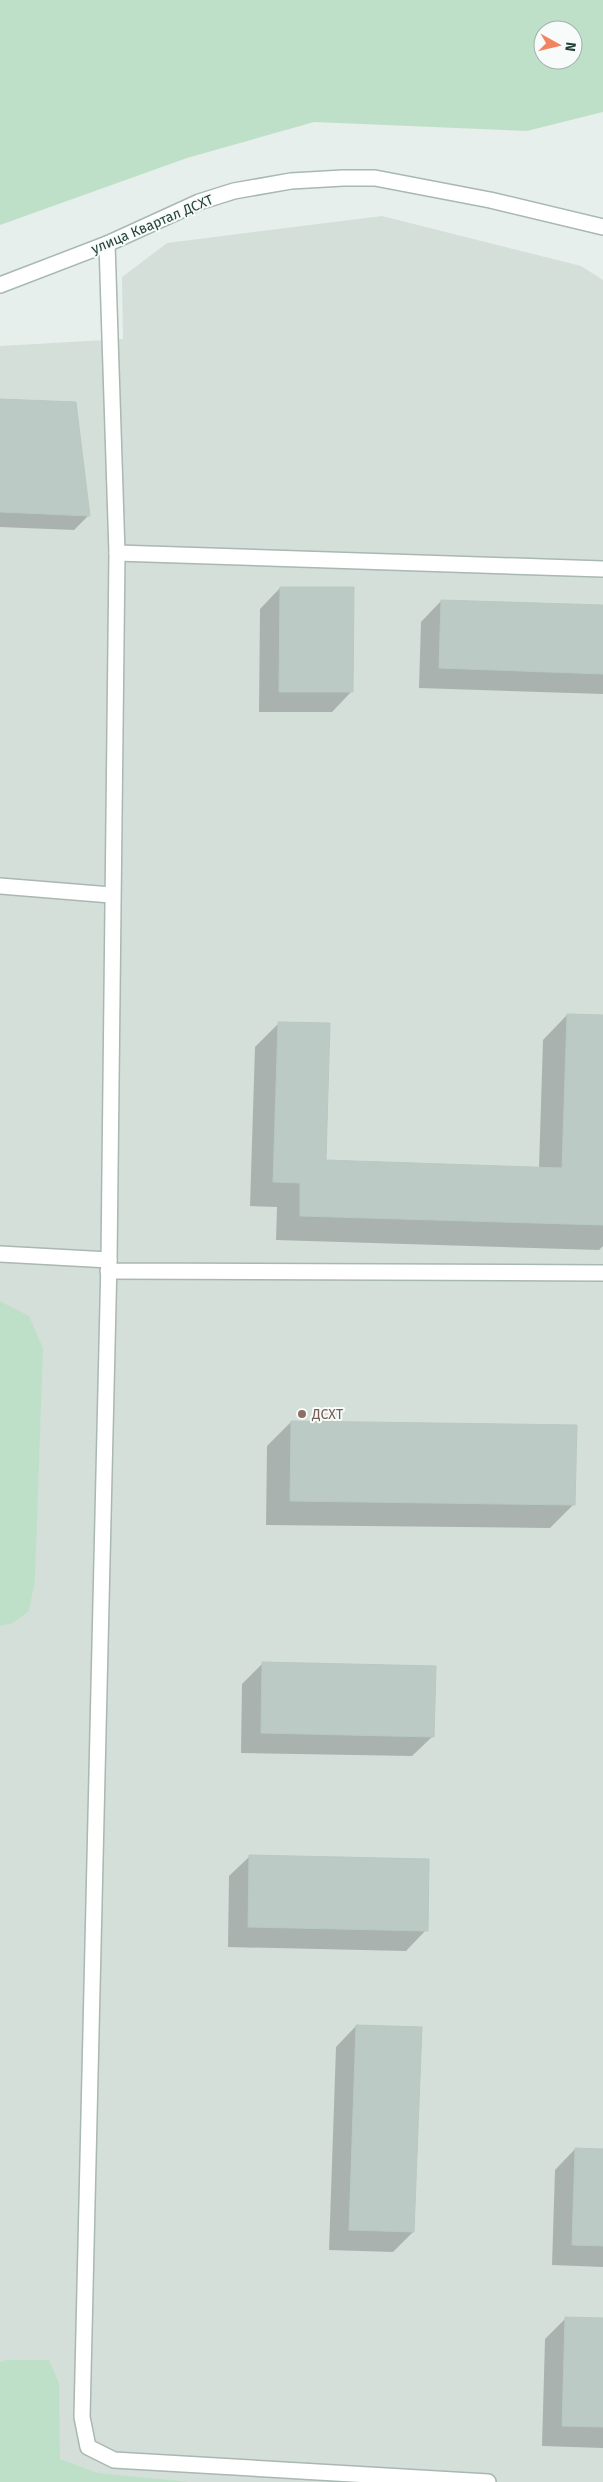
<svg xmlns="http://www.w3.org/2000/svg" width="603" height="2482" font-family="'Fira Sans',sans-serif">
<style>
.built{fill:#d4dfda}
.green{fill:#bfe0c8;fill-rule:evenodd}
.shadow{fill:#0003}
.building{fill:#bbcac4;stroke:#b8c9c2}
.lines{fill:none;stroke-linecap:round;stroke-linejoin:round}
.service-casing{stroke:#a8b8b2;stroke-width:18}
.minor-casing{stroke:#a8b8b2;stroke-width:18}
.tertiary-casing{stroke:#a8b8b2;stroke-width:18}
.service{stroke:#fff;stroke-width:15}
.minor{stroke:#fff;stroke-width:15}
.tertiary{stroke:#fff;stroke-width:15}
.education-dot{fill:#8d6e63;stroke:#f7fbf9;stroke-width:2}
.labels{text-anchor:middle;stroke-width:4;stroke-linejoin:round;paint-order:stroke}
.street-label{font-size:14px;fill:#24423a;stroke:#f7fbf9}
.education-label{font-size:14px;fill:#785e54;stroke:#f7fbf9;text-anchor:start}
</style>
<rect width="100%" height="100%" fill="#e6efeb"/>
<path class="built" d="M 382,216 L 581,266 L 603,280 L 603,2482 L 0,2482 L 0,346 L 123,339 L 122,277 L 167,243 Z"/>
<path class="green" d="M 0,0 L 603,0 L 603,112 L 527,131 L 314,122 L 187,158 L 0,225 ZM 543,30 L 573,30 L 573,60 L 543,60 Z
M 0,1301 L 29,1316 L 43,1348 L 35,1580 L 29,1611 L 13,1623 L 0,1626 Z
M 6,2360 L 49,2360 L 59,2383 L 60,2459 L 98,2473 L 188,2482 L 0,2482 L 0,2362 Z"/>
<path class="shadow" d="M 0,400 L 89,515 L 74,530 L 0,527 Z
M 280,588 L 352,691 L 332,712 L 259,712 L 260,609 Z
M 441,601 L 603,606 L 603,694 L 419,688 L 421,622 Z
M 567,1015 L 603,1017 L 603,1246 L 599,1250 L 276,1240 L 277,1207 L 250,1206 L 255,1047 L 279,1023 L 324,1161 L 539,1168 L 543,1040 Z
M 291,1422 L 574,1504 L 550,1528 L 266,1525 L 267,1446 Z
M 263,1663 L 433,1736 L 412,1756 L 241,1753 L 242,1684 Z
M 250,1856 L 426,1930 L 406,1951 L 228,1947 L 229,1876 Z
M 356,2026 L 413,2232 L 393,2252 L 329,2250 L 336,2047 Z
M 575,2149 L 603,2150 L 603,2267 L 552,2265 L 555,2170 Z
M 566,2318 L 603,2319 L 603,2448 L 542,2446 L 545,2339 Z"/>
<path class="building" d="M 0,399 L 76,402 L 90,516 L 0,512 Z
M 280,587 L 354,587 L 353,692 L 279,692 Z
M 441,600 L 603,605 L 603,674 L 439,668 Z
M 567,1014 L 603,1015 L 603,1225 L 300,1216 L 300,1183 L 273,1182 L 278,1022 L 330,1023 L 326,1160 L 562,1168 Z
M 291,1421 L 577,1425 L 575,1505 L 290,1501 Z
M 262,1662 L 436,1666 L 434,1737 L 261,1733 Z
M 249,1855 L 429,1859 L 428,1931 L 248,1927 Z
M 356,2025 L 422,2027 L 414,2232 L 349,2230 Z
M 575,2148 L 603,2149 L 603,2246 L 572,2245 Z
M 565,2317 L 603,2318 L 603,2427 L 562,2426 Z"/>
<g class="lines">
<g class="service-casing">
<path id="service" d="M 117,553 L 603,569
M 0,886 L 111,895
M 0,1254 L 109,1260
M 108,1271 L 603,1273"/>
</g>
<g class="minor-casing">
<path id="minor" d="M 107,244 L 117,553 L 109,1260 L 82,2417 L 88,2447 L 114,2460 L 488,2482"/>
</g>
<g class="tertiary-casing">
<path id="tertiary" d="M 0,285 L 107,244 L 199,202 L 234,191 L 291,181 L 343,178 L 375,178 L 490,200 L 603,227"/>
</g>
<use href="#service" class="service"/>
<use href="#minor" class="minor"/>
<use href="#tertiary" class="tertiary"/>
</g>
<circle class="education-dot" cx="302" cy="1414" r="5"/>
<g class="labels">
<g class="street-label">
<text transform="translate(152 224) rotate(-23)" y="5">улица Квартал ДСХТ</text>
</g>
<g class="education-label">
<text x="312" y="1419">ДСХТ</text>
</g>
</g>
<g transform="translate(558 45) rotate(98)"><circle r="24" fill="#f7fbf9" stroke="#a3b1ad"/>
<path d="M0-4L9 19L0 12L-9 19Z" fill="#f4845f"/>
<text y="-8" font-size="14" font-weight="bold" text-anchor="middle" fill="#24423a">N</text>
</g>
</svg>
